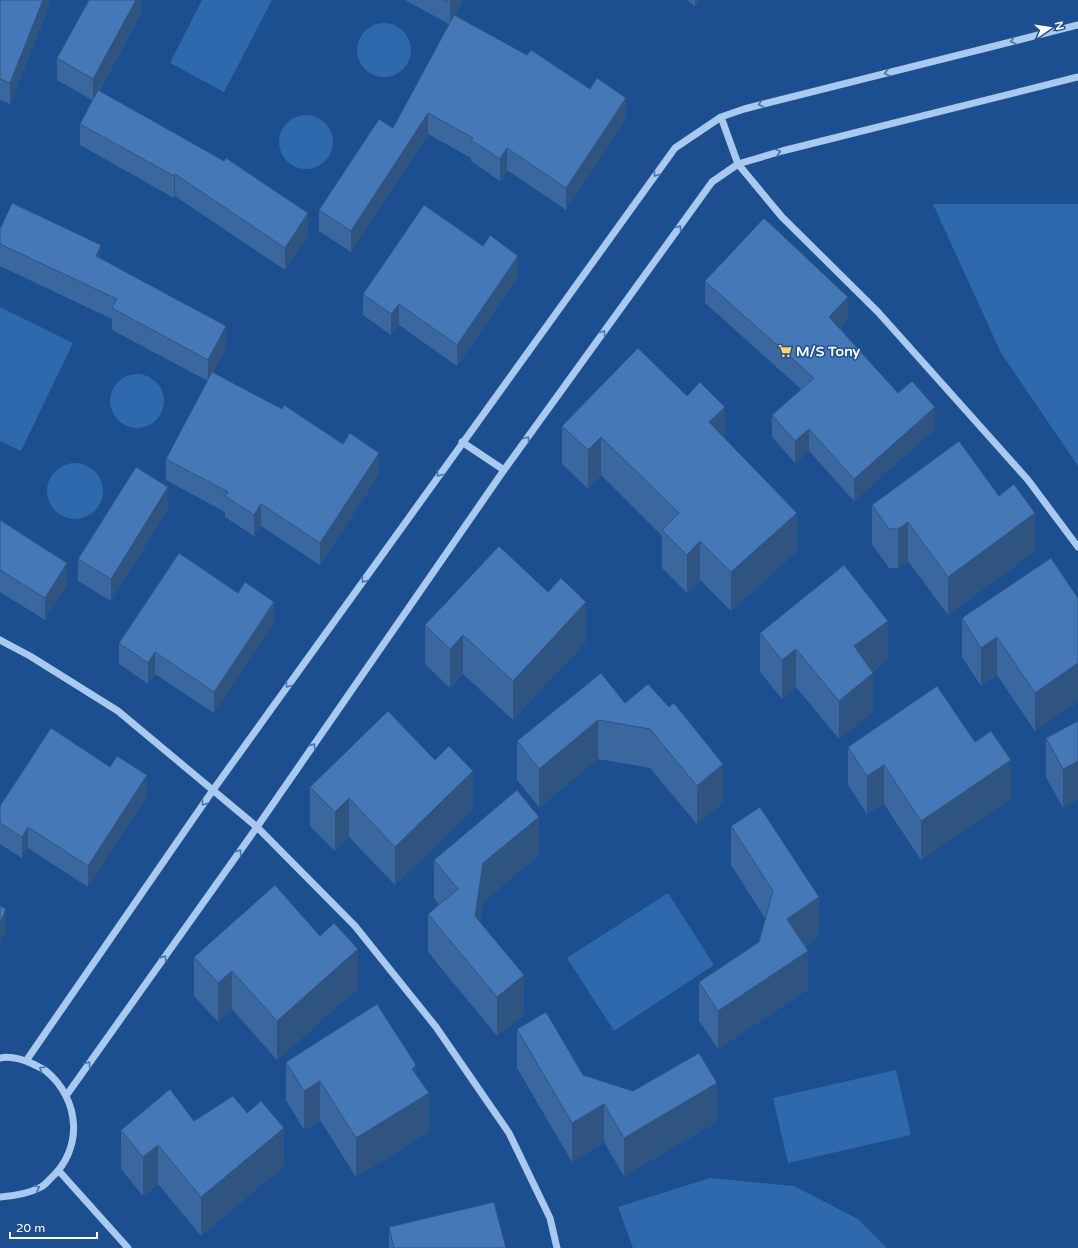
<svg xmlns="http://www.w3.org/2000/svg" width="1078" height="1248" font-family="'Varela Round',sans-serif">
<style>
.green{fill:#2e69ad}
.lines{fill:none;stroke-linecap:round;stroke-linejoin:round}
.minor{stroke:#a9c9ee;stroke-width:7}
.wall{fill:#3a679d}
.shaded-wall{fill:#305480}
.building{fill:#4478b7;stroke:#305480}
.oneway{stroke:#4674ac}
.labels{text-anchor:middle;stroke-width:3;stroke-linejoin:round;paint-order:stroke}
.poi-label{font-size:14px;font-weight:bold;fill:#fff;stroke:#1b4f8f;text-anchor:start}
</style>
<rect width="100%" height="100%" fill="#1b4f8f"/>
<path class="green" d="M 202,0 L 272,0 L 224,92 L 170,63 Z
M357 50a27 27 0 1 1 54 0a27 27 0 1 1-54 0Z
M279 142a27 27 0 1 1 54 0a27 27 0 1 1-54 0Z
M 933,204 L 1078,204 L 1078,466 L 1001,353 Z
M 0,307 L 73,343 L 21,451 L 0,441 Z
M110 401a27 27 0 1 1 54 0a27 27 0 1 1-54 0Z
M47 491a28 28 0 1 1 56 0a28 28 0 1 1-56 0Z
M 668,893 L 714,965 L 614,1031 L 567,958 Z
M 896,1070 L 911,1135 L 788,1163 L 773,1098 Z
M 710,1178 L 794,1186 L 858,1219 L 887,1248 L 633,1248 L 618,1207 Z"/>
<g class="lines">
<path class="minor" d="M 721,117 L 738,164 L 782,217 L 878,312 L 1028,480 L 1078,547
M 462,442 L 504,470
M 0,640 L 30,656 L 118,711 L 257,827 L 355,926 L 436,1027 L 509,1133 L 550,1218 L 557,1248
M 0,1058 C 10,1056 24,1060 33,1064 C 37,1066 42,1068 46,1071 C 80,1099 84,1149 50,1179 C 48,1181 45,1185 41,1187 C 28,1194 14,1196 0,1197
M 26,1061 L 213,790 L 675,148 L 721,117 L 744,109 L 1078,25
M 66,1096 L 257,827 L 504,470 L 712,182 L 738,164 L 782,151 L 1078,77
M 59,1171 L 128,1248"/>
</g>
<path class="wall" d="M 0,0 L 50,0 L 50,4 L 10,104 L 0,100 Z
M 141,0 L 141,14 L 99,91 L 308,235 L 285,270 L 175,196 L 174,198 L 80,145 L 80,124 L 92,100 L 57,80 L 57,58 Z
M 405,0 L 463,0 L 455,15 L 626,119 L 566,210 L 507,170 L 500,181 L 471,161 L 471,158 L 428,134 L 351,252 L 319,231 L 319,210 L 393,128 L 449,24 Z
M 687,0 L 699,0 L 695,6 Z
M 0,229 L 101,259 L 226,348 L 213,372 L 379,474 L 320,565 L 261,526 L 254,536 L 225,517 L 225,512 L 166,480 L 166,459 L 208,381 L 112,330 L 112,319 L 0,266 Z
M 518,277 L 457,366 L 399,325 L 391,335 L 363,315 L 363,294 Z
M 705,281 L 848,319 L 840,328 L 898,393 L 935,429 L 854,501 L 809,451 L 795,463 L 772,437 L 772,415 L 801,389 L 705,303 Z
M 562,426 L 725,438 L 797,551 L 731,611 L 700,580 L 687,593 L 662,568 L 662,536 L 601,475 L 588,489 L 562,464 Z
M 872,505 L 1035,551 L 948,615 L 908,561 L 898,568 L 889,568 L 872,544 Z
M 168,509 L 111,601 L 78,581 L 78,559 Z
M 0,520 L 67,585 L 45,620 L 0,592 Z
M 1051,558 L 1035,731 L 997,675 L 981,686 L 962,657 L 962,618 Z
M 238,593 L 274,623 L 214,713 L 155,674 L 148,684 L 119,664 L 119,643 Z
M 425,625 L 586,641 L 513,720 L 463,674 L 450,688 L 425,664 Z
M 760,633 L 888,659 L 872,672 L 873,712 L 839,739 L 796,687 L 782,699 L 760,672 Z
M 625,703 L 723,802 L 697,824 L 650,768 L 598,759 L 539,807 L 517,780 L 517,741 Z
M 1078,721 L 1063,808 L 1046,777 L 1046,738 Z
M 975,742 L 1011,799 L 921,860 L 884,804 L 867,814 L 848,785 L 848,747 Z
M 310,787 L 473,810 L 395,885 L 349,837 L 335,851 L 310,826 Z
M 147,796 L 88,887 L 28,848 L 22,858 L 0,844 L 0,806 Z
M 731,826 L 819,936 L 805,946 L 808,989 L 718,1049 L 699,1021 L 699,982 L 759,942 L 765,918 L 731,865 Z
M 539,855 L 483,902 L 480,922 L 524,1014 L 497,1036 L 428,952 L 428,914 L 439,905 L 434,898 L 434,860 Z
M 194,957 L 358,988 L 277,1060 L 232,1009 L 218,1022 L 194,996 Z
M 517,1029 L 583,1075 L 717,1122 L 624,1176 L 604,1142 L 572,1162 L 517,1068 Z
M 286,1062 L 416,1074 L 429,1132 L 356,1177 L 320,1120 L 304,1130 L 286,1100 Z
M 194,1121 L 284,1166 L 201,1236 L 158,1184 L 143,1196 L 121,1169 L 121,1130 Z
M 389,1227 L 506,1248 L 389,1248 Z"/>
<path class="shaded-wall" d="M 43,0 L 50,0 L 50,4 L 10,104 L 10,83 Z
M 136,0 L 141,0 L 141,14 L 93,101 L 93,79 Z
M 451,0 L 463,0 L 450,25 L 450,3 Z
M 695,0 L 699,0 L 695,6 Z
M 626,98 L 626,119 L 566,210 L 566,188 Z
M 428,113 L 428,134 L 351,252 L 351,231 Z
M 507,148 L 507,170 L 500,181 L 500,159 Z
M 175,174 L 175,196 L 174,198 L 174,176 Z
M 308,213 L 308,235 L 285,270 L 285,248 Z
M 101,245 L 101,267 L 96,256 Z
M 518,256 L 518,277 L 457,366 L 457,345 Z
M 848,297 L 848,319 L 829,339 L 829,317 Z
M 399,304 L 399,325 L 391,335 L 391,314 Z
M 226,326 L 226,348 L 208,382 L 208,360 Z
M 725,407 L 725,445 L 709,422 Z
M 935,407 L 935,429 L 854,501 L 854,479 Z
M 809,429 L 809,451 L 795,463 L 795,441 Z
M 601,437 L 601,475 L 588,489 L 588,450 Z
M 379,453 L 379,474 L 320,565 L 320,543 Z
M 168,487 L 168,509 L 111,601 L 111,579 Z
M 261,504 L 261,526 L 254,536 L 254,515 Z
M 797,513 L 797,551 L 731,611 L 731,572 Z
M 1035,513 L 1035,551 L 948,615 L 948,577 Z
M 908,522 L 908,561 L 898,568 L 898,529 Z
M 700,541 L 700,580 L 687,593 L 687,555 Z
M 67,563 L 67,585 L 45,620 L 45,598 Z
M 274,602 L 274,623 L 214,713 L 214,692 Z
M 586,602 L 586,641 L 513,720 L 513,681 Z
M 888,621 L 888,659 L 854,685 L 854,646 Z
M 463,635 L 463,674 L 450,688 L 450,649 Z
M 997,637 L 997,675 L 981,686 L 981,648 Z
M 796,649 L 796,687 L 782,699 L 782,660 Z
M 155,652 L 155,674 L 148,684 L 148,663 Z
M 1078,663 L 1078,702 L 1035,731 L 1035,693 Z
M 873,673 L 873,712 L 839,739 L 839,701 Z
M 598,720 L 598,759 L 539,807 L 539,769 Z
M 1011,760 L 1011,799 L 921,860 L 921,821 Z
M 1078,761 L 1078,800 L 1063,808 L 1063,769 Z
M 723,764 L 723,802 L 697,824 L 697,786 Z
M 884,765 L 884,804 L 867,814 L 867,776 Z
M 473,771 L 473,810 L 395,885 L 395,847 Z
M 147,775 L 147,796 L 88,887 L 88,866 Z
M 349,798 L 349,837 L 335,851 L 335,812 Z
M 539,817 L 539,855 L 483,902 L 475,954 L 475,916 L 483,863 Z
M 28,827 L 28,848 L 22,858 L 22,837 Z
M 819,897 L 819,936 L 787,957 L 787,919 Z
M 6,909 L 6,931 L 0,945 L 0,923 Z
M 358,949 L 358,988 L 277,1060 L 277,1021 Z
M 808,951 L 808,989 L 718,1049 L 718,1011 Z
M 232,971 L 232,1009 L 218,1022 L 218,983 Z
M 524,975 L 524,1014 L 497,1036 L 497,997 Z
M 416,1065 L 416,1101 L 429,1093 L 429,1132 L 356,1177 L 356,1138 L 412,1069 Z
M 320,1081 L 320,1120 L 304,1130 L 304,1091 Z
M 717,1083 L 717,1122 L 624,1176 L 624,1138 Z
M 604,1104 L 604,1142 L 572,1162 L 572,1123 Z
M 284,1128 L 284,1166 L 201,1236 L 201,1197 Z
M 158,1145 L 158,1184 L 143,1196 L 143,1157 Z"/>
<path class="building" d="M 0,0 L 43,0 L 10,83 L 0,79 Z
M 89,0 L 136,0 L 93,79 L 57,58 Z
M 444,0 L 451,0 L 450,3 Z
M 454,15 L 527,55 L 531,50 L 590,89 L 597,78 L 626,98 L 566,188 L 507,148 L 500,159 L 471,140 L 473,138 L 428,113 L 351,231 L 319,210 L 379,119 L 393,128 Z
M 98,90 L 224,161 L 226,158 L 308,213 L 285,248 L 175,174 L 174,176 L 80,124 Z
M 12,203 L 101,245 L 96,256 L 226,326 L 208,360 L 112,308 L 117,299 L 0,244 L 0,229 Z
M 424,205 L 483,246 L 490,235 L 518,256 L 457,345 L 399,304 L 391,314 L 363,294 Z
M 764,218 L 848,297 L 829,317 L 898,393 L 912,381 L 935,407 L 854,479 L 809,429 L 795,441 L 772,415 L 814,378 L 705,281 Z
M 638,348 L 687,396 L 700,382 L 725,407 L 709,422 L 797,513 L 731,572 L 700,541 L 687,555 L 662,530 L 679,513 L 601,437 L 588,450 L 562,426 Z
M 212,372 L 282,409 L 284,405 L 343,444 L 350,433 L 379,453 L 320,543 L 261,504 L 254,515 L 225,496 L 228,492 L 166,459 Z
M 959,441 L 999,496 L 1014,484 L 1035,513 L 948,577 L 908,522 L 898,529 L 889,529 L 872,505 Z
M 136,467 L 168,487 L 111,579 L 78,559 Z
M 0,520 L 67,563 L 45,598 L 0,570 Z
M 499,546 L 548,592 L 561,578 L 586,602 L 513,681 L 463,635 L 450,649 L 425,625 Z
M 179,553 L 238,593 L 245,582 L 274,602 L 214,692 L 155,652 L 148,663 L 119,643 Z
M 1051,558 L 1078,598 L 1078,663 L 1035,693 L 997,637 L 981,648 L 962,618 Z
M 844,565 L 888,621 L 854,646 L 873,673 L 839,701 L 796,649 L 782,660 L 760,633 Z
M 601,673 L 625,703 L 648,684 L 669,707 L 674,703 L 723,764 L 697,786 L 650,729 L 598,720 L 539,769 L 517,741 Z
M 937,686 L 975,742 L 991,731 L 1011,760 L 921,821 L 884,765 L 867,776 L 848,747 Z
M 388,711 L 435,760 L 449,746 L 473,771 L 395,847 L 349,798 L 335,812 L 310,787 Z
M 1078,721 L 1078,761 L 1063,769 L 1046,738 Z
M 51,728 L 110,767 L 117,756 L 147,775 L 88,866 L 28,827 L 22,837 L 0,823 L 0,806 Z
M 517,790 L 539,817 L 483,863 L 475,916 L 524,975 L 497,997 L 428,914 L 458,889 L 434,860 Z
M 760,807 L 819,897 L 787,919 L 808,951 L 718,1011 L 699,982 L 759,942 L 773,891 L 731,826 Z
M 275,885 L 320,936 L 334,923 L 358,949 L 277,1021 L 232,971 L 218,983 L 194,957 Z
M 0,906 L 6,909 L 0,923 Z
M 377,1004 L 416,1065 L 412,1069 L 429,1093 L 356,1138 L 320,1081 L 304,1091 L 286,1062 Z
M 546,1012 L 583,1075 L 633,1091 L 699,1053 L 717,1083 L 624,1138 L 604,1104 L 572,1123 L 517,1029 Z
M 170,1089 L 194,1121 L 233,1096 L 247,1113 L 261,1101 L 284,1128 L 201,1197 L 158,1145 L 143,1157 L 121,1130 Z
M 494,1202 L 506,1248 L 394,1248 L 389,1227 Z"/>
<defs><path id="oneway-chevron" d="M-2-3.5L2.5 0L-2 3.5" fill="none" stroke-width="1.6" stroke-linecap="round" stroke-linejoin="round"/></defs>
<g class="oneway">
<use href="#oneway-chevron" transform="translate(1013 41) rotate(166)"/>
<use href="#oneway-chevron" transform="translate(887 73) rotate(166)"/>
<use href="#oneway-chevron" transform="translate(761 104) rotate(166)"/>
<use href="#oneway-chevron" transform="translate(778 152) rotate(-16)"/>
<use href="#oneway-chevron" transform="translate(656 174) rotate(126)"/>
<use href="#oneway-chevron" transform="translate(679 228) rotate(-54)"/>
<use href="#oneway-chevron" transform="translate(603 333) rotate(-54)"/>
<use href="#oneway-chevron" transform="translate(527 439) rotate(-54)"/>
<use href="#oneway-chevron" transform="translate(439 474) rotate(126)"/>
<use href="#oneway-chevron" transform="translate(364 580) rotate(126)"/>
<use href="#oneway-chevron" transform="translate(288 685) rotate(126)"/>
<use href="#oneway-chevron" transform="translate(313 746) rotate(-55)"/>
<use href="#oneway-chevron" transform="translate(204 803) rotate(125)"/>
<use href="#oneway-chevron" transform="translate(239 852) rotate(-55)"/>
<use href="#oneway-chevron" transform="translate(164 958) rotate(-55)"/>
<use href="#oneway-chevron" transform="translate(88 1064) rotate(-55)"/>
<use href="#oneway-chevron" transform="translate(42 1069) rotate(-149)"/>
<use href="#oneway-chevron" transform="translate(37 1188) rotate(-26)"/>
</g>
<defs>
<g id="supermarket-bare" transform="scale(1.08)"><path d="M-6-5.5h2.5l.6 2H6L4.5 2H-2.5L-4.4-4H-6ZM-1.5 3.2a1.3 1.3 0 1 0 .1 0ZM3 3.2a1.3 1.3 0 1 0 .1 0Z" fill="#ffd166" stroke="#1b4f8f" stroke-width="2.5" paint-order="stroke"/></g>
</defs>
<g fill-rule="evenodd">
<use href="#supermarket-bare" x="785" y="351"/>
</g>
<g class="labels">
<g class="poi-label">
<text x="796" y="356">M/S Tony</text>
</g>
</g>
<g transform="translate(1050 28) rotate(77)" stroke="#1b4f8f" stroke-width="3" paint-order="stroke">
<path d="M0-3L7 15L0 10L-7 15Z" fill="#ffffff"/>
<text y="-6" font-size="11" font-weight="bold" text-anchor="middle" fill="#ffffff">N</text>
</g>
<path d="M10 1232v6h87v-6" fill="none" stroke="#ffffff" stroke-width="2"/>
<text x="16" y="1232" font-size="12" fill="#ffffff" stroke="#1b4f8f" stroke-width="3" paint-order="stroke">20 m</text>
</svg>
